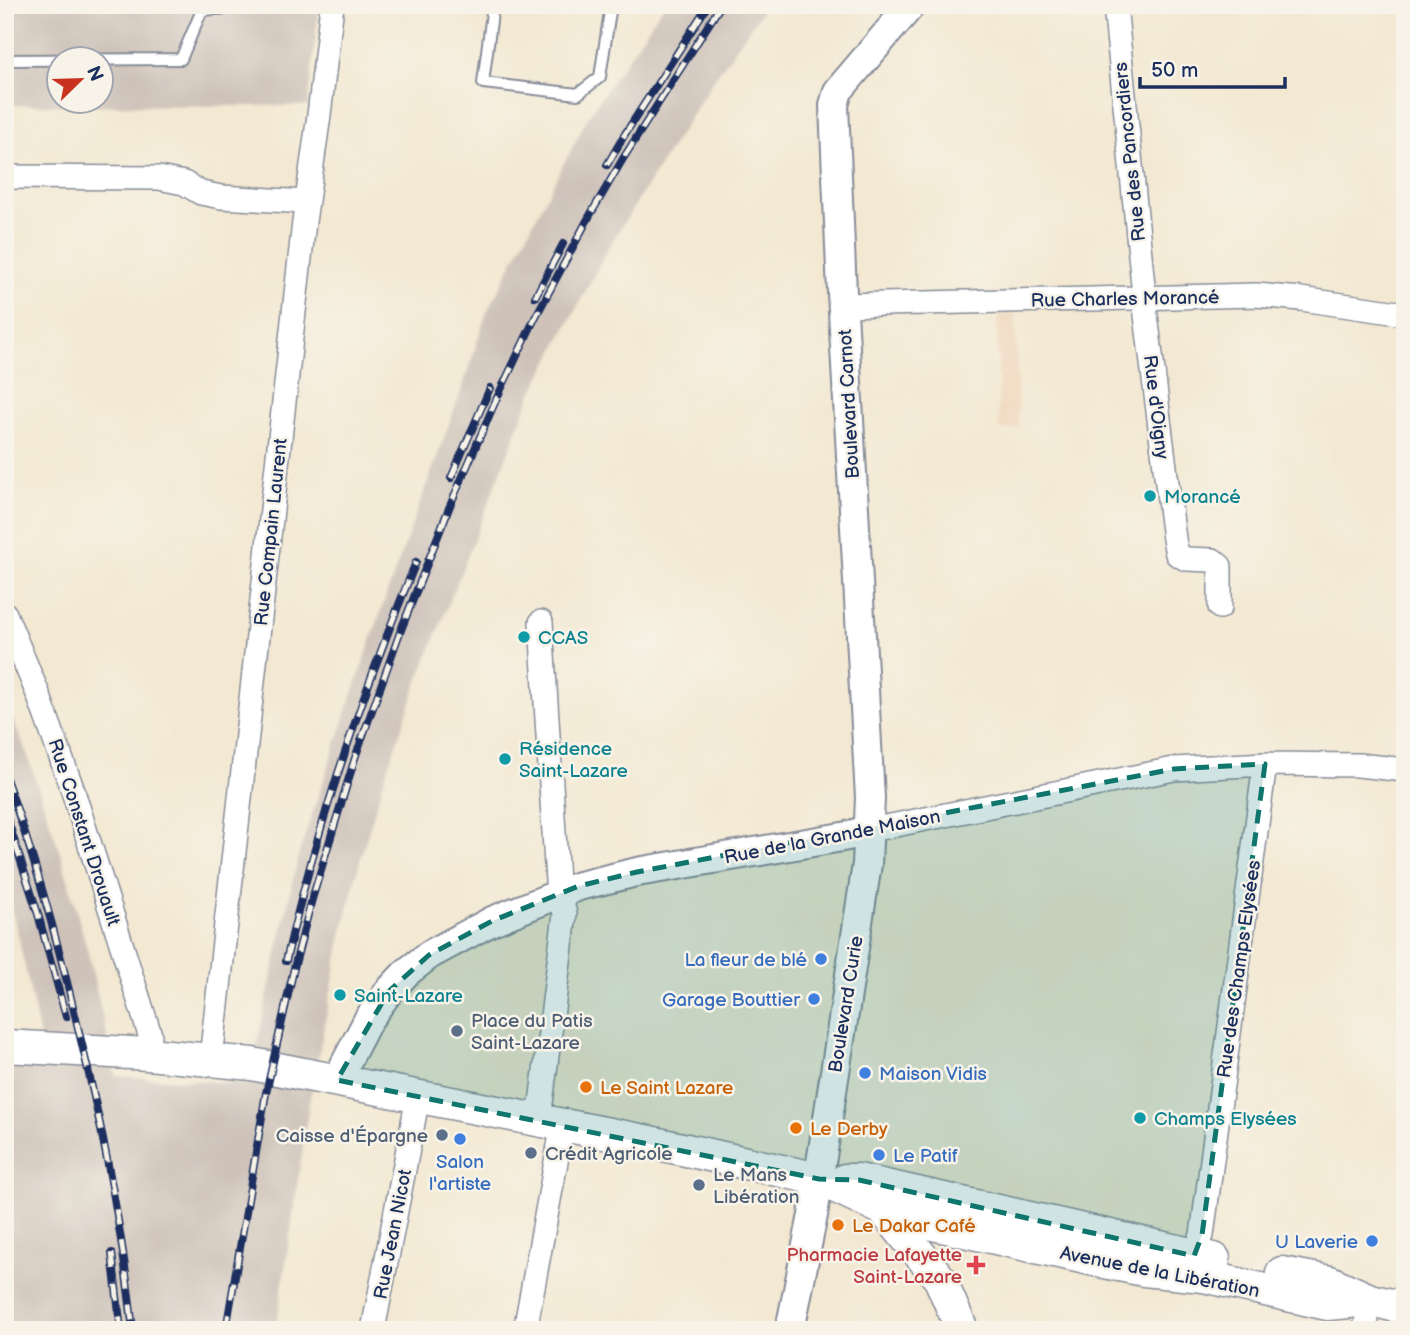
<svg xmlns="http://www.w3.org/2000/svg" width="1410" height="1335" font-family="'Balsamiq Sans',sans-serif">
<style>
.built{fill:#f0d6bc}
.industrial{fill:#cec2b9;fill-rule:evenodd}
.lines{fill:none;stroke-linecap:round;stroke-linejoin:round}
.service-casing{stroke:#878c98;stroke-width:14}
.minor-casing{stroke:#878c98;stroke-width:26}
.tertiary-casing{stroke:#878c98;stroke-width:32}
.secondary-casing{stroke:#878c98;stroke-width:35}
.service{stroke:#fff;stroke-width:10}
.minor{stroke:#fff;stroke-width:23}
.tertiary{stroke:#fff;stroke-width:28}
.secondary{stroke:#fff;stroke-width:32}
.rail-casing{stroke:#1b2f5e;stroke-width:8}
.rail{stroke:#f7f3e8;stroke-width:5;stroke-dasharray:16;stroke-linecap:butt}
.marked{fill:#0f766e;fill-opacity:0.2;stroke:#0f766e;stroke-width:5;stroke-dasharray:14 9;stroke-linejoin:round}
.culture-dot{fill:#0f9aa8;stroke:#f7f3e8;stroke-width:2.5}
.shop-dot{fill:#3f7fe0;stroke:#f7f3e8;stroke-width:2.5}
.service-dot{fill:#5c6f8a;stroke:#f7f3e8;stroke-width:2.5}
.food-dot{fill:#e8710a;stroke:#f7f3e8;stroke-width:2.5}
.health-dot{fill:#e0444e;stroke:#f7f3e8;stroke-width:2.5}
.labels{text-anchor:middle;stroke-width:5;stroke-linejoin:round;paint-order:stroke}
.street-label{font-size:19px;fill:#1b2f5e;stroke:#f7f3e8}
.culture-label{font-size:19px;fill:#0d838f;stroke:#f7f3e8;text-anchor:start}
.shop-label{font-size:19px;fill:#366cbe;stroke:#f7f3e8;text-anchor:end}
.service-label{font-size:19px;fill:#4e5e75;stroke:#f7f3e8;text-anchor:start}
.food-label{font-size:19px;fill:#c56008;stroke:#f7f3e8;text-anchor:start}
.health-label{font-size:19px;fill:#be3a42;stroke:#f7f3e8;text-anchor:end}
</style>
<rect width="100%" height="100%" fill="#f7f3e8"/>
<filter id="ink" filterUnits="userSpaceOnUse"><feTurbulence type="fractalNoise" baseFrequency=".0143" numOctaves="2"/><feDisplacementMap in="SourceGraphic" scale="14" xChannelSelector="R" yChannelSelector="G"/><feConvolveMatrix kernelMatrix="1 2 1 2 8 2 1 2 1" color-interpolation-filters="sRGB"/></filter>
<filter id="wash" filterUnits="userSpaceOnUse"><feTurbulence type="fractalNoise" baseFrequency=".00686" numOctaves="4" result="noise"/><feDisplacementMap in="SourceGraphic" scale="28" xChannelSelector="R" yChannelSelector="G"/><feGaussianBlur stdDeviation="1.57" result="paint"/><feColorMatrix in="noise" values="0 0 0 0 0 0 0 0 0 0 0 0 0 0 0 0 0 1.4 0 .05"/><feComposite in="paint" operator="in"/></filter>
<g filter="url(#wash)">
<rect width="100%" height="100%" fill="#f3e8d1"/>
<path class="built" d="M 1015,313 L 1019,429 L 999,430 L 997,314 Z"/>
<path class="industrial" d="M 5,5 L 319,5 L 308,106 L 5,105 ZM 60,60 L 102,60 L 102,102 L 60,102 Z
M 664,5 L 766,5 L 711,84 L 608,248 L 531,395 L 419,679 L 385,776 L 360,860 L 342,934 L 309,1105 L 276,1330 L 5,1330 L 5,1046 L 42,1047 L 17,930 L 5,887 L 5,699 L 26,751 L 61,855 L 87,949 L 116,1076 L 248,1084 L 299,853 L 387,593 L 462,389 L 486,314 L 588,117 Z"/>
</g>
<g filter="url(#ink)">
<g class="lines">
<g class="service-casing">
<path id="service" d="M 493,5 L 483,83 L 578,94 L 600,77 L 611,5
M 5,60 L 181,59 L 202,10 L 243,7 L 243,5"/>
</g>
<g class="minor-casing">
<path id="minor" d="M 1115,5 L 1146,315 L 1174,539 L 1177,554 L 1186,559 L 1213,560 L 1220,566 L 1220,607
M 5,177 L 159,178 L 184,183 L 201,193 L 221,197 L 307,202
M 843,305 L 1256,295 L 1301,299 L 1405,314
M 5,614 L 38,694 L 72,788 L 150,1035 L 148,1054
M 869,829 L 886,827 L 1174,769 L 1265,764 L 1358,765 L 1405,770
M 211,1059 L 304,222 L 319,115 L 332,5
M 539,1119 L 565,914 L 557,881 L 541,622
M 1194,1256 L 1202,1235 L 1265,764
M 373,1330 L 418,1097
M 525,1330 L 563,1124
M 1365,1330 L 1370,1300"/>
</g>
<g class="tertiary-casing">
<path id="tertiary" d="M 337,1080 L 368,1020 L 389,991 L 406,973 L 429,955 L 492,921 L 579,886 L 637,872 L 848,836 L 869,829
M 790,1330 L 813,1215 L 867,864 L 870,798 L 842,293 L 834,105 L 838,91 L 911,5"/>
</g>
<g class="secondary-casing">
<path id="secondary" d="M 5,1046 L 148,1054 L 252,1064 L 645,1141 L 819,1179 L 883,1209 L 919,1221 L 1099,1261 L 1144,1270 L 1203,1276 L 1327,1304 L 1370,1300
M 845,1180 L 859,1180 L 1214,1259
M 884,1210 L 940,1279 L 962,1330
M 1282,1273 L 1330,1282 L 1370,1300 L 1405,1308"/>
</g>
<use href="#service" class="service"/>
<use href="#minor" class="minor"/>
<use href="#tertiary" class="tertiary"/>
<use href="#secondary" class="secondary"/>
<g class="rail-casing">
<path id="rail" d="M 607,165 L 625,134 L 708,5
M 535,297 L 563,244
M 451,478 L 490,388
M 5,776 C 36,860 59,946 79,1032 C 103,1130 122,1229 133,1330
M 5,812 L 38,914 L 66,1017
M 286,961 C 317,825 363,691 416,562
M 112,1253 L 121,1330
M 226,1330 L 266,1093 L 294,968 L 312,899 L 355,758 L 399,635 L 449,508 L 496,400 L 536,316 L 589,217 L 624,157 L 721,5"/>
</g>
<use href="#rail" class="rail"/>
</g>
</g>
<path class="marked" d="M 1265,764 L 1202,1235 L 1194,1256 L 859,1180 L 819,1179 L 337,1080 L 389,991 L 429,955 L 492,921 L 579,886 L 637,872 L 1174,769 Z"/>
<g class="culture-dot">
<circle cx="1150" cy="496" r="7"/>
<circle cx="524" cy="637" r="7"/>
<circle cx="505" cy="759" r="7"/>
<circle cx="340" cy="995" r="7"/>
<circle cx="1140" cy="1118" r="7"/>
</g>
<g class="shop-dot">
<circle cx="821" cy="959" r="7"/>
<circle cx="814" cy="999" r="7"/>
<circle cx="865" cy="1073" r="7"/>
<circle cx="460" cy="1139" r="7"/>
<circle cx="879" cy="1155" r="7"/>
<circle cx="1372" cy="1241" r="7"/>
</g>
<g class="service-dot">
<circle cx="457" cy="1031" r="7"/>
<circle cx="442" cy="1135" r="7"/>
<circle cx="531" cy="1153" r="7"/>
<circle cx="699" cy="1185" r="7"/>
</g>
<g class="food-dot">
<circle cx="586" cy="1087" r="7"/>
<circle cx="796" cy="1128" r="7"/>
<circle cx="838" cy="1225" r="7"/>
</g>
<path class="health-dot" d="M972.5 1254.5h7v7h7v7h-7v7h-7v-7h-7v-7h7z"/>
<g class="labels">
<g class="street-label">
<text transform="translate(1129 152) rotate(-96)" y="7">Rue des Pancordiers</text>
<text transform="translate(1125 298) rotate(-1)" y="7">Rue Charles Morancé</text>
<text transform="translate(848 404) rotate(-93)" y="7">Boulevard Carnot</text>
<text transform="translate(1157 407) rotate(83)" y="7">Rue d'Oigny</text>
<text transform="translate(270 532) rotate(-84)" y="7">Rue Compain Laurent</text>
<text transform="translate(85 832) rotate(72)" y="7">Rue Constant Drouault</text>
<text transform="translate(832 836) rotate(-11)" y="7">Rue de la Grande Maison</text>
<text transform="translate(1238 969) rotate(-82)" y="7">Rue des Champs Elysées</text>
<text transform="translate(845 1004) rotate(-81)" y="7">Boulevard Curie</text>
<text transform="translate(392 1234) rotate(-79)" y="7">Rue Jean Nicot</text>
<text transform="translate(1160 1271) rotate(11)" y="7">Avenue de la Libération</text>
</g>
<g class="culture-label">
<text x="1164" y="503">Morancé</text>
<text x="538" y="644">CCAS</text>
<text x="519" y="755">Résidence<tspan x="519" dy="22">Saint-Lazare</tspan></text>
<text x="354" y="1002">Saint-Lazare</text>
<text x="1154" y="1125">Champs Elysées</text>
</g>
<g class="shop-label">
<text x="807" y="966">La fleur de blé</text>
<text x="800" y="1006">Garage Bouttier</text>
<text x="879" y="1080" text-anchor="start">Maison Vidis</text>
<text x="893" y="1162" text-anchor="start">Le Patif</text>
<text x="460" y="1168" text-anchor="middle">Salon<tspan x="460" dy="22">l'artiste</tspan></text>
<text x="1358" y="1248">U Laverie</text>
</g>
<g class="service-label">
<text x="471" y="1027">Place du Patis<tspan x="471" dy="22">Saint-Lazare</tspan></text>
<text x="428" y="1142" text-anchor="end">Caisse d'Épargne</text>
<text x="545" y="1160">Crédit Agricole</text>
<text x="713" y="1181">Le Mans<tspan x="713" dy="22">Libération</tspan></text>
</g>
<g class="food-label">
<text x="600" y="1094">Le Saint Lazare</text>
<text x="810" y="1135">Le Derby</text>
<text x="852" y="1232">Le Dakar Café</text>
</g>
<g class="health-label">
<text x="962" y="1261">Pharmacie Lafayette<tspan x="962" dy="22">Saint-Lazare</tspan></text>
</g>
</g>
<rect width="1410" height="1335" fill="none" stroke="#f7f3e8" stroke-width="28"/>
<g transform="translate(80 80) rotate(67)"><circle r="33" fill="#f7f3e8" stroke="#9fa5b1" stroke-width="2"/>
<path d="M0-5L12 26L0 18L-12 26Z" fill="#c8321e"/>
<text y="-10" font-size="19" font-weight="bold" text-anchor="middle" fill="#1b2f5e">N</text>
</g>
<path d="M1140 77v10h145v-10" fill="none" stroke="#1b2f5e" stroke-width="3.5"/>
<text x="1151" y="77" font-size="21" fill="#1b2f5e" stroke="#f7f3e8" stroke-width="5" paint-order="stroke">50 m</text>
</svg>
